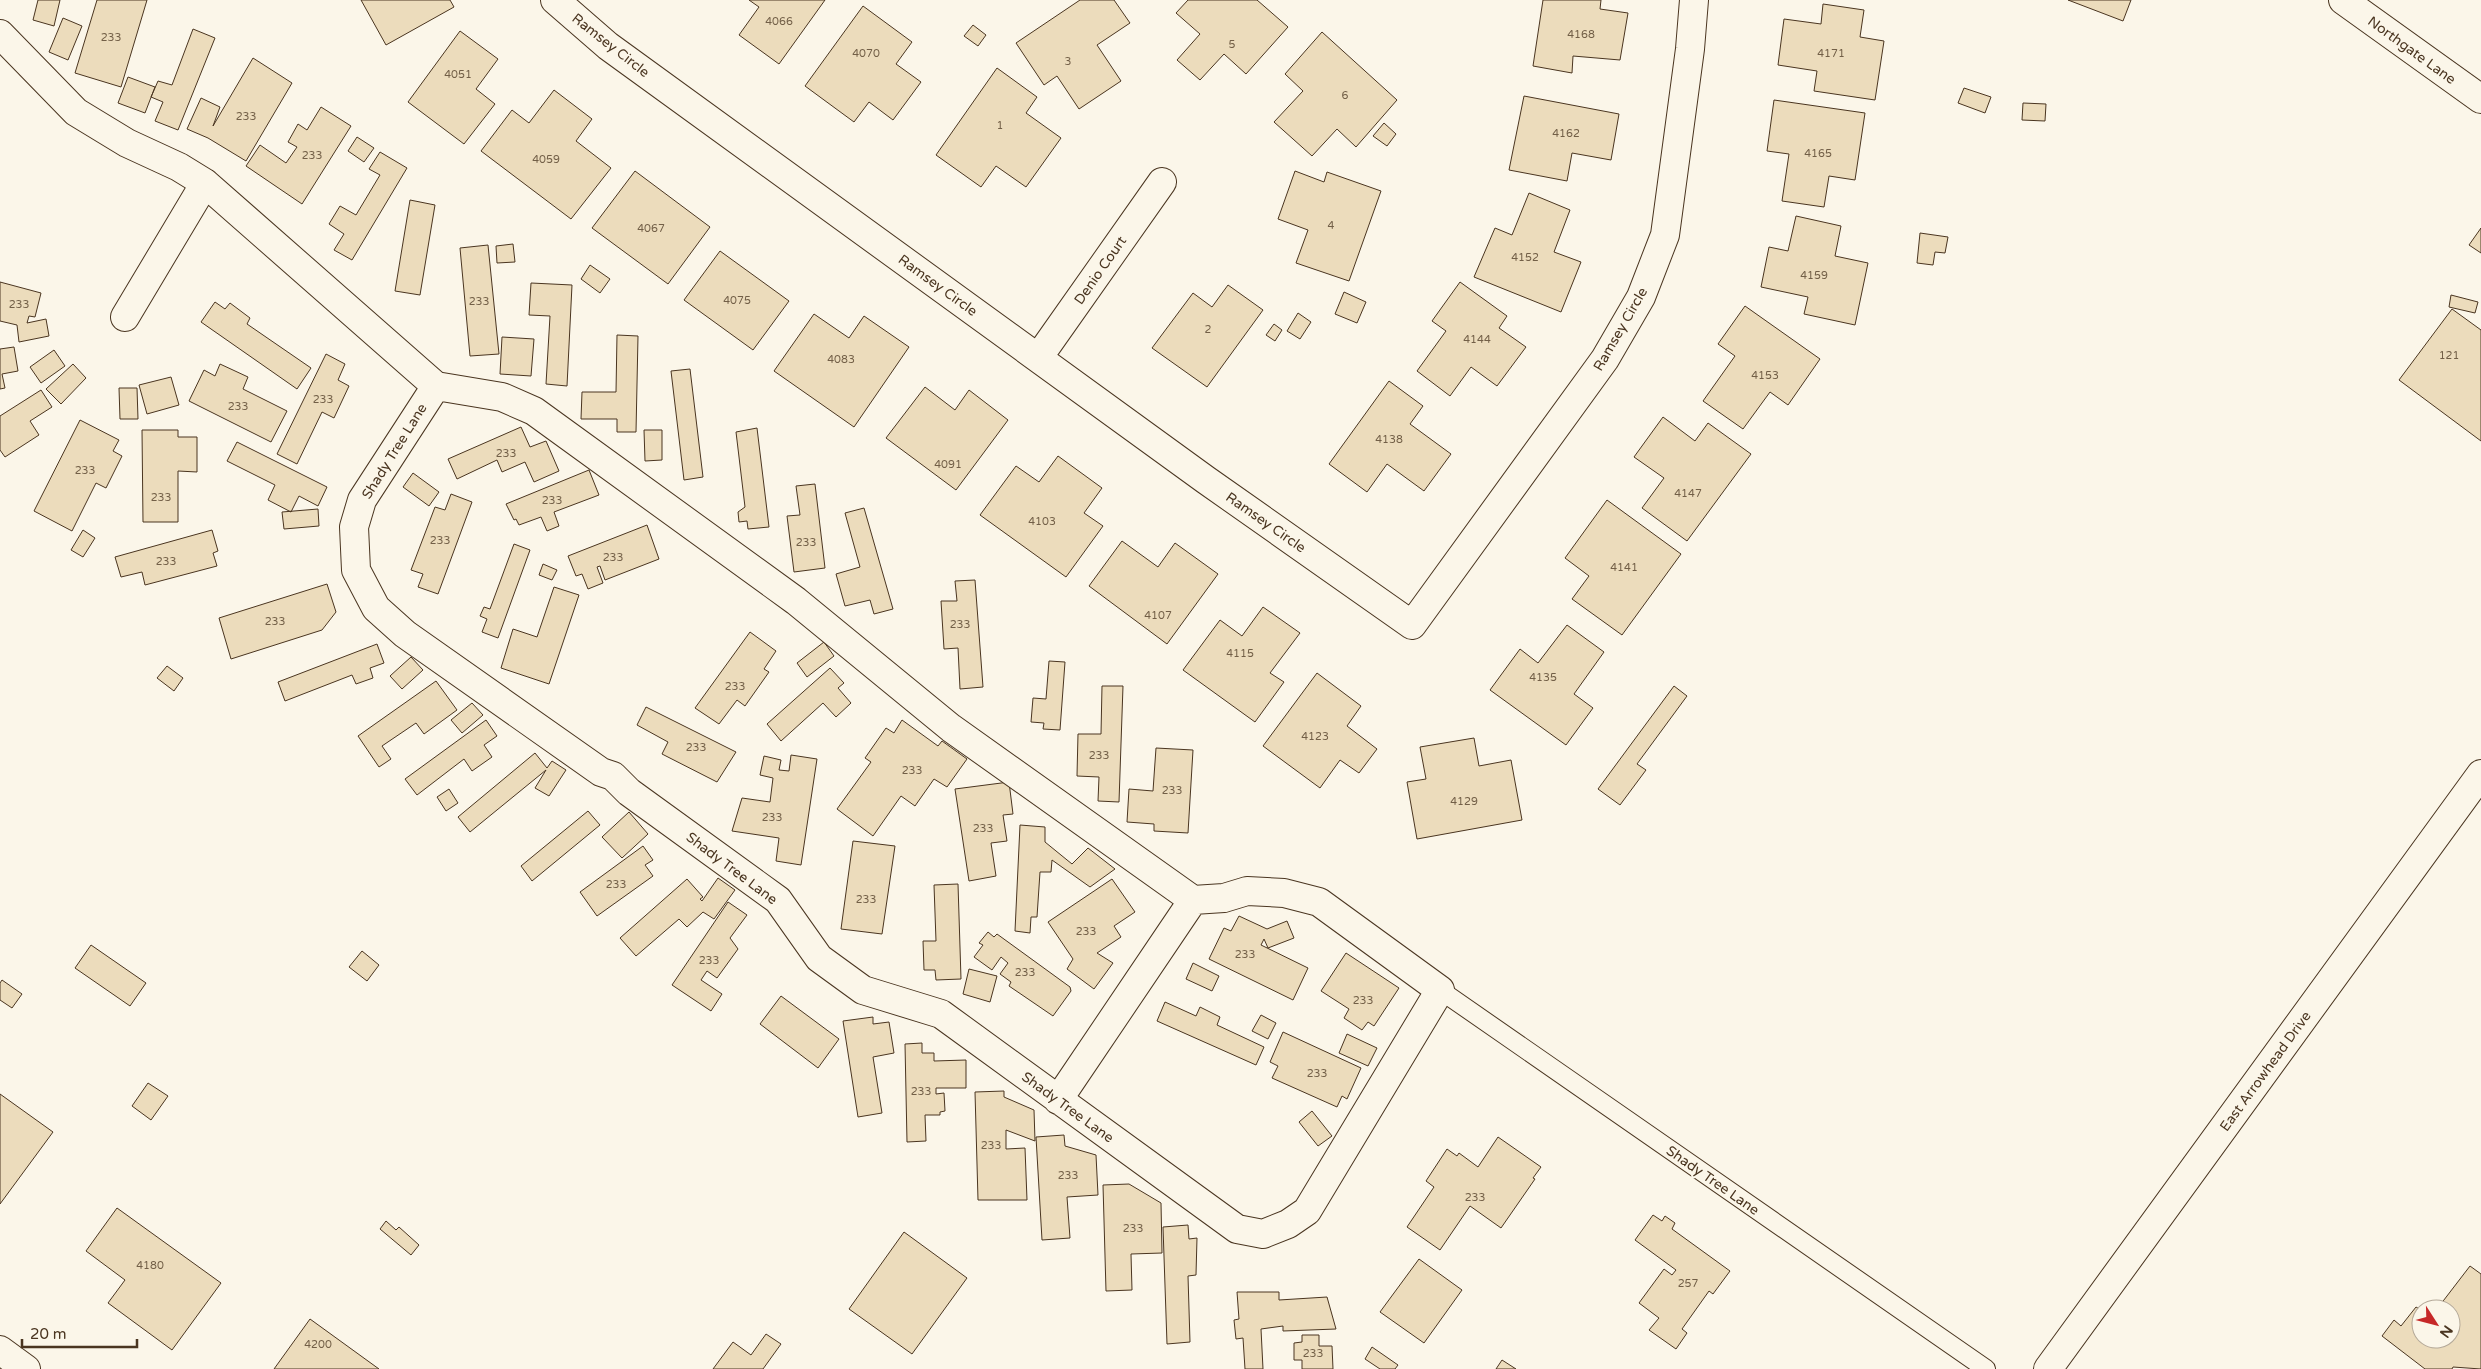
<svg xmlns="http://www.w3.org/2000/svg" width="2481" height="1369" font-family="'Varela Round',sans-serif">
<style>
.building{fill:#ecdcbc;stroke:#4a3520}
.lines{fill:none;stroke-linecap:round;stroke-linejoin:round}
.lane-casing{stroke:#4a3520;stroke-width:20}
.street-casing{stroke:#4a3520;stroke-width:30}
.secondary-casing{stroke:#4a3520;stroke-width:30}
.lane{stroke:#fbf6e9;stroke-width:18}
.street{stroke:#fbf6e9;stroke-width:28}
.secondary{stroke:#fbf6e9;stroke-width:28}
.labels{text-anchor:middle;stroke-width:4;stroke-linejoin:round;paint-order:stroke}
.number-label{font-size:11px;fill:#725f47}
.street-label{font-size:14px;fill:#4a3520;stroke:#fbf6e9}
</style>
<rect width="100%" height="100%" fill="#fbf6e9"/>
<path class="building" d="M 38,0 L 60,0 L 54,26 L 33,20 Z
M 97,0 L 147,0 L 121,87 L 75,73 Z
M 361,0 L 450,0 L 454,7 L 386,45 Z
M 749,0 L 825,0 L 779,64 L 739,35 L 759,7 Z
M 1080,0 L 1114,0 L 1130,23 L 1097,45 L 1121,81 L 1079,109 L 1057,76 L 1044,85 L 1016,43 Z
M 1188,0 L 1257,0 L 1288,27 L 1246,74 L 1224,54 L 1200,80 L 1177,60 L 1200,34 L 1176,13 Z
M 1543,0 L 1601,0 L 1600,9 L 1628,13 L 1620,60 L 1573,56 L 1572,73 L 1533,66 Z
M 2068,0 L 2131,0 L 2123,21 Z
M 1823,4 L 1864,10 L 1860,37 L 1884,41 L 1875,100 L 1814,91 L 1817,71 L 1778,65 L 1784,19 L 1821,24 Z
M 863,6 L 912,42 L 896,64 L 921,82 L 893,120 L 869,102 L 854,122 L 805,86 Z
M 63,18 L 82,26 L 68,60 L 49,52 Z
M 973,25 L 986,35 L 978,46 L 964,36 Z
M 193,29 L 215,38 L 178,130 L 155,121 L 163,102 L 151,97 L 158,81 L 172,85 Z
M 460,31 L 498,59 L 476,89 L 495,104 L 464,144 L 408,102 Z
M 1322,32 L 1397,100 L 1356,147 L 1337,129 L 1312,156 L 1274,122 L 1303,91 L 1285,74 Z
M 253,58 L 292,83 L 246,161 L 208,138 L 187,129 L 201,98 L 220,107 L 213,126 Z
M 997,68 L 1037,97 L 1026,113 L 1061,138 L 1026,187 L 996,166 L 981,187 L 936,155 Z
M 128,77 L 155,87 L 145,113 L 118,103 Z
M 1964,88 L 1991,97 L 1985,113 L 1958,103 Z
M 554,90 L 592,119 L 576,141 L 611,168 L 571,219 L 481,151 L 512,110 L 529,123 Z
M 1524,96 L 1619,114 L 1611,160 L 1572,153 L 1567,181 L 1509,170 Z
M 1774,100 L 1865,113 L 1855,180 L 1829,176 L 1824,207 L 1782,201 L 1789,154 L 1767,151 Z
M 2023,103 L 2046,104 L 2045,121 L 2022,120 Z
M 321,107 L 351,126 L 302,204 L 246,166 L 260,145 L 286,163 L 297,147 L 288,142 L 298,124 L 307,130 Z
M 1384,123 L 1396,134 L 1387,146 L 1373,136 Z
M 357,137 L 374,148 L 364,162 L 348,151 Z
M 380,152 L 407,168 L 352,260 L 334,250 L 344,234 L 329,224 L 340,206 L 356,215 L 380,175 L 369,169 Z
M 635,171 L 710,227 L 668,284 L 592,228 Z
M 1295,171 L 1324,182 L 1327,172 L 1381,191 L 1349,281 L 1296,263 L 1308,230 L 1278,219 Z
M 1529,193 L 1570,210 L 1554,252 L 1581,262 L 1561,312 L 1474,277 L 1495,228 L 1512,235 Z
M 410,200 L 435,205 L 420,295 L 395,291 Z
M 1796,216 L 1841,226 L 1835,256 L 1868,263 L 1855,325 L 1804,314 L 1808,297 L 1761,287 L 1769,247 L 1788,251 Z
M 2481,228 L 2481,253 L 2469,245 Z
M 1920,233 L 1948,237 L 1945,253 L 1935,252 L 1933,265 L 1917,263 Z
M 513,244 L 515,262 L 497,263 L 496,246 Z
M 488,245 L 499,354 L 470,356 L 460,248 Z
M 720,251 L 789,301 L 753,350 L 684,300 Z
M 590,265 L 610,279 L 600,293 L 581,279 Z
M 0,282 L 41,293 L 35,317 L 29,316 L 27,323 L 46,319 L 49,336 L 19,342 L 17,325 L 0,321 Z
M 1460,282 L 1507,316 L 1499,328 L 1526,347 L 1497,386 L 1471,367 L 1450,396 L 1417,371 L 1446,331 L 1432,321 Z
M 531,283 L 572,285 L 567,386 L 546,384 L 550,316 L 529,315 Z
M 1228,285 L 1263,310 L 1207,387 L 1152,348 L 1193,293 L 1212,307 Z
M 1344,292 L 1366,302 L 1357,323 L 1335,314 Z
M 2451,295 L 2478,302 L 2475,313 L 2449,307 Z
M 215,302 L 225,309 L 230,303 L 250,318 L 247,324 L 311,368 L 297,389 L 201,322 Z
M 1745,306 L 1820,359 L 1788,405 L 1770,392 L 1743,429 L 1703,401 L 1735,356 L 1718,344 Z
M 2452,309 L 2481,330 L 2481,441 L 2399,380 Z
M 1298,313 L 1311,322 L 1300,339 L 1287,331 Z
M 814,314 L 849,338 L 864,316 L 909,347 L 854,427 L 774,371 Z
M 1274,324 L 1282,330 L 1275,341 L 1266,335 Z
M 617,335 L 638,336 L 636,432 L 617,432 L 617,419 L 581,419 L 582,392 L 616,392 Z
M 502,337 L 534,339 L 531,376 L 500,374 Z
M 14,347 L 18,371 L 2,374 L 5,388 L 0,389 L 0,349 Z
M 54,350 L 65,366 L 41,383 L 30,367 Z
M 326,354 L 345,364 L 338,380 L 349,386 L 334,418 L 322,412 L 297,464 L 277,454 Z
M 73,364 L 86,378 L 61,404 L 46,389 Z
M 220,364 L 248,377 L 243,389 L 287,411 L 271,442 L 189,401 L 204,370 L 215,376 Z
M 690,369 L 703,477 L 684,480 L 671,371 Z
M 171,377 L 179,405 L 147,414 L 139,385 Z
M 1389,381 L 1423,406 L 1410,424 L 1451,454 L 1424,491 L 1387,464 L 1367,492 L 1329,464 Z
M 925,387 L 955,410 L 969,390 L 1008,420 L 956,490 L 886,438 Z
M 119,388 L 137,388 L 138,419 L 120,419 Z
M 41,390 L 52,407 L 30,421 L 39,435 L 5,457 L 0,450 L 0,416 Z
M 1663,417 L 1695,441 L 1708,423 L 1751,454 L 1687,541 L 1642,508 L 1664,478 L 1634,457 Z
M 80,420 L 119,440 L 113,451 L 122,456 L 106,488 L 96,483 L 72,531 L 34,511 Z
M 521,427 L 530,447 L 546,441 L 559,471 L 534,482 L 525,462 L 502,472 L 497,460 L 457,479 L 448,459 Z
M 757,428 L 769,527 L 748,529 L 747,521 L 739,522 L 738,512 L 745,507 L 736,432 Z
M 142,430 L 178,430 L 178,437 L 197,437 L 197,472 L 178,471 L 178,522 L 143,522 Z
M 644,430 L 662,430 L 662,460 L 645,461 Z
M 237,442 L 327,487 L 318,506 L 299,496 L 291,512 L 268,500 L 275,485 L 227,461 Z
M 1058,456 L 1102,488 L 1084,513 L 1103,526 L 1066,577 L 980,515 L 1016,466 L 1039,482 Z
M 589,470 L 599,495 L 554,512 L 559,526 L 547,531 L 541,517 L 519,525 L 516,519 L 514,520 L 506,504 Z
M 413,473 L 439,492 L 429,506 L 403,487 Z
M 815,484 L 825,568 L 794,572 L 787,516 L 800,515 L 796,486 Z
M 451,494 L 472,502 L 438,594 L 418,587 L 423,574 L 411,570 L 435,507 L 445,510 Z
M 1607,500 L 1681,554 L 1622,635 L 1572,599 L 1589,576 L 1565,558 Z
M 864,508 L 893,609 L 874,614 L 870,600 L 845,606 L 836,574 L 860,567 L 845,513 Z
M 318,509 L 319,526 L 284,529 L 282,512 Z
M 647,525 L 659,559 L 605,580 L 600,566 L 597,567 L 603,583 L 588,589 L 582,574 L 576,576 L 568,556 Z
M 83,530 L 95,538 L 83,557 L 71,550 Z
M 212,530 L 218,551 L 213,553 L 217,566 L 145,585 L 142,572 L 121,577 L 115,557 Z
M 1122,541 L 1158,567 L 1175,543 L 1218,574 L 1167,644 L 1089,586 Z
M 514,544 L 530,550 L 498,638 L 482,632 L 487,619 L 480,616 L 484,607 L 490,609 Z
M 543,564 L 557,570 L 552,580 L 539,575 Z
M 975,580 L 983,687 L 960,689 L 958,648 L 944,649 L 941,601 L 957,601 L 955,581 Z
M 327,584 L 336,612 L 322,630 L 231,659 L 219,618 Z
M 554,587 L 579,595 L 549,684 L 501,668 L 513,629 L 537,637 Z
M 1263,607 L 1300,633 L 1270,673 L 1284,682 L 1255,722 L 1183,670 L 1220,620 L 1242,636 Z
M 1567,625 L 1604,652 L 1574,694 L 1593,708 L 1566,745 L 1490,690 L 1520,649 L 1538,663 Z
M 750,632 L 776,651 L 764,669 L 769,672 L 745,706 L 737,700 L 719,724 L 695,708 Z
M 824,642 L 834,656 L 807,677 L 797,663 Z
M 377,644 L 384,663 L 370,668 L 373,678 L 356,684 L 352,675 L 285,701 L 278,682 Z
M 411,657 L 423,670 L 402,689 L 390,676 Z
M 1049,661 L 1065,662 L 1060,730 L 1043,729 L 1044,723 L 1031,722 L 1033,698 L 1046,699 Z
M 167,666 L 183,678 L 174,691 L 157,678 Z
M 830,668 L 844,683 L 838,688 L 851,703 L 836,717 L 823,703 L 781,741 L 767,724 Z
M 1317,673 L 1361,706 L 1347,726 L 1377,749 L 1359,773 L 1340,760 L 1320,788 L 1263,746 Z
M 436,681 L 457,710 L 424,734 L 416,723 L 382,746 L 391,759 L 379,767 L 358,736 Z
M 1102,686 L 1123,686 L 1119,802 L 1098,801 L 1099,777 L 1077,776 L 1078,734 L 1101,734 Z
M 1674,686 L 1687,696 L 1637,764 L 1646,770 L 1620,805 L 1598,789 Z
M 472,703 L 483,715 L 462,733 L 451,720 Z
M 646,707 L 736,752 L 717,782 L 662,754 L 668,742 L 637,725 Z
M 486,720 L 497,736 L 484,745 L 492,757 L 472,771 L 464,759 L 417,795 L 405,779 Z
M 902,720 L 938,746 L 942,741 L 967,759 L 947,787 L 934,779 L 915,806 L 901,796 L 873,836 L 837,809 L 871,762 L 865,758 L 886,728 L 894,733 Z
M 1474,738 L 1479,766 L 1511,760 L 1522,820 L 1417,839 L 1407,782 L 1426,779 L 1420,747 Z
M 1156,748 L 1193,750 L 1188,833 L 1154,831 L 1154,824 L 1127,822 L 1129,789 L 1153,791 Z
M 535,753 L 547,768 L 552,761 L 566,770 L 549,796 L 535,788 L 546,770 L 470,832 L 458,817 Z
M 791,755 L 817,759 L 801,865 L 776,861 L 779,838 L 732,831 L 742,798 L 770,802 L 773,778 L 760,775 L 764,756 L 781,760 L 779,770 L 789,771 Z
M 1009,782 L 1013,814 L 1003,815 L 1007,841 L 991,843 L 996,876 L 969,881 L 955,789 Z
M 449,789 L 458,803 L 446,811 L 437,797 Z
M 588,811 L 600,825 L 532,881 L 521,866 Z
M 629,812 L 648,834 L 622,858 L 602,837 Z
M 1020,825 L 1045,827 L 1045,842 L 1072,864 L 1088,848 L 1115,869 L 1090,887 L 1052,860 L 1051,872 L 1040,872 L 1037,917 L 1031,917 L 1030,933 L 1015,931 Z
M 853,841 L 895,846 L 882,934 L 841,929 Z
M 643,846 L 653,860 L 645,865 L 653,876 L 597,916 L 580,892 Z
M 718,878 L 735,890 L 714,919 L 703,912 L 687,927 L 679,919 L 636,956 L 620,938 L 687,879 L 703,897 L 700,899 L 702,901 Z
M 1112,879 L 1135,912 L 1114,926 L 1121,937 L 1097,953 L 1113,963 L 1094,989 L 1067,969 L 1073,959 L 1048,922 Z
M 958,884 L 961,979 L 936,980 L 935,970 L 924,970 L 923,941 L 936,941 L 934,885 Z
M 728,902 L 747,915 L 730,938 L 738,949 L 717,978 L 707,971 L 701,980 L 722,994 L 711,1011 L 672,985 Z
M 1239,916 L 1267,929 L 1287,921 L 1294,938 L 1268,948 L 1264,939 L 1261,945 L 1308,968 L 1293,1000 L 1209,959 L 1224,928 L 1231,931 Z
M 988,932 L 994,937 L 997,934 L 1070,987 L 1071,991 L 1053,1016 L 1009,986 L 1011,982 L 1000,974 L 1008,963 L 1001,957 L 992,970 L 974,957 L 983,945 L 979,943 Z
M 91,945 L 146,983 L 130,1006 L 75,968 Z
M 362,951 L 379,965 L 367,981 L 349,967 Z
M 1346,953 L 1399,988 L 1374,1026 L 1368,1022 L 1362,1030 L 1344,1018 L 1349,1009 L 1321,991 Z
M 1193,963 L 1219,976 L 1212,991 L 1186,979 Z
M 969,969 L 997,976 L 990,1002 L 963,994 Z
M 2,980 L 22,994 L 12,1008 L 0,1000 L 0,983 Z
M 781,996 L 839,1039 L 818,1068 L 760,1024 Z
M 1165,1002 L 1196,1016 L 1200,1007 L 1220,1017 L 1217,1025 L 1264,1047 L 1256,1065 L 1157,1021 Z
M 1261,1015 L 1276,1023 L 1268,1039 L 1252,1031 Z
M 873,1017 L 873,1024 L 889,1022 L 894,1053 L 873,1057 L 882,1113 L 858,1117 L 843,1021 Z
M 1283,1032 L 1361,1068 L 1347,1099 L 1342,1096 L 1337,1107 L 1272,1078 L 1278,1066 L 1270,1062 Z
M 1347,1034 L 1377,1048 L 1368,1066 L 1339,1053 Z
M 922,1043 L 922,1053 L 934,1053 L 934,1061 L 966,1060 L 966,1088 L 936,1088 L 936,1094 L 944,1093 L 945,1111 L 940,1112 L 940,1115 L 925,1115 L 926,1141 L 907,1142 L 905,1044 Z
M 148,1083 L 168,1096 L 151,1120 L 132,1106 Z
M 1004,1091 L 1004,1097 L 1034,1110 L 1035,1141 L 1006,1130 L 1006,1149 L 1025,1148 L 1027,1200 L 978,1200 L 975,1092 Z
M 0,1094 L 53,1132 L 0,1204 Z
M 1312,1111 L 1332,1136 L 1318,1146 L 1299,1122 Z
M 1064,1135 L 1065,1146 L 1096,1155 L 1098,1195 L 1067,1197 L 1070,1238 L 1042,1240 L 1036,1137 Z
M 1498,1137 L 1541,1167 L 1533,1178 L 1535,1179 L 1501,1228 L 1470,1206 L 1440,1250 L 1407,1227 L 1434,1187 L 1426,1181 L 1447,1149 L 1457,1156 L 1459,1153 L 1478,1167 Z
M 1129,1184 L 1161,1203 L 1162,1253 L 1131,1254 L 1132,1290 L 1106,1291 L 1103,1185 Z
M 117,1208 L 221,1283 L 172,1350 L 108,1303 L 125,1280 L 86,1251 Z
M 1653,1215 L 1662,1221 L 1665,1216 L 1675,1223 L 1672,1229 L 1730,1271 L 1713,1294 L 1709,1291 L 1682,1329 L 1687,1333 L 1676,1349 L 1649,1330 L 1659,1318 L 1639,1303 L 1664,1269 L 1672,1275 L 1676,1270 L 1635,1240 Z
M 386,1221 L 396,1230 L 399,1227 L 419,1245 L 411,1255 L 380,1229 Z
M 1188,1225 L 1189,1239 L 1197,1238 L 1196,1275 L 1188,1276 L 1190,1342 L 1167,1344 L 1163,1227 Z
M 904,1232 L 967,1278 L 912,1354 L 849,1309 Z
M 1419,1259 L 1462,1290 L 1424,1343 L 1380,1312 Z
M 2470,1266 L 2481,1274 L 2481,1369 L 2453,1367 L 2452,1369 L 2425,1369 L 2382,1336 L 2394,1320 L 2401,1326 L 2416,1307 L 2421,1310 L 2421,1339 L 2451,1339 L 2451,1309 L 2437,1309 Z
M 1237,1292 L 1279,1292 L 1279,1300 L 1327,1297 L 1336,1329 L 1283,1331 L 1283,1326 L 1261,1329 L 1263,1369 L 1245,1369 L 1243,1338 L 1236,1339 L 1234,1320 L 1239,1319 Z
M 310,1319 L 379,1369 L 274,1369 Z
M 766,1334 L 781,1344 L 763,1369 L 713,1369 L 733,1342 L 751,1355 Z
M 1302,1335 L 1319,1335 L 1319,1346 L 1332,1346 L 1333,1369 L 1302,1369 L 1302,1360 L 1294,1360 L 1294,1343 L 1302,1342 Z
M 1372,1347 L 1398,1365 L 1395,1369 L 1380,1369 L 1365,1359 Z
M 1502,1360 L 1516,1369 L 1496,1369 Z"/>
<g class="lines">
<g class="lane-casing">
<path id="lane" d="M 1440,990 L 1986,1369"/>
</g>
<g class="street-casing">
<path id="street" d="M 555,0 L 608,46 L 1206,480 L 1412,625 L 1605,359 L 1641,297 L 1665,235 L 1690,49 L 1694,0
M 2343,0 L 2481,99
M 0,34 L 76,112 L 127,143 L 179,167 L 205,183 L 436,386
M 125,317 L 205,183
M 1038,358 L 1162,182
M 436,386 L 502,397 L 534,411 L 796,601 L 951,728 L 1193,900 L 1224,898 L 1247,891 L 1284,893 L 1319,902 L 1440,990 L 1307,1211 L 1288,1224 L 1263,1234 L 1237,1229 L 941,1014 L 863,990 L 819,958 L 778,900 L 629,792 L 613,776 L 601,772 L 405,634 L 376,608 L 356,570 L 354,527 L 362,500 Z
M 1058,1100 L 1193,900
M 0,1350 L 26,1369"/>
</g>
<g class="secondary-casing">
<path id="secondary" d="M 2048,1369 L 2481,774"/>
</g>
<use href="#lane" class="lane"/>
<use href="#street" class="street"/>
<use href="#secondary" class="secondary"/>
</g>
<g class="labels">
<g class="number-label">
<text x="779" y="25">4066</text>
<text x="1581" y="38">4168</text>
<text x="111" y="41">233</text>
<text x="1232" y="48">5</text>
<text x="866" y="57">4070</text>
<text x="1831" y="57">4171</text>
<text x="1068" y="65">3</text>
<text x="458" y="78">4051</text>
<text x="1345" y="99">6</text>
<text x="246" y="120">233</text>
<text x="1000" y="129">1</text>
<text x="1566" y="137">4162</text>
<text x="1818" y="157">4165</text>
<text x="312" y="159">233</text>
<text x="546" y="163">4059</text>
<text x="1331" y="229">4</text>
<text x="651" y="232">4067</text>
<text x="1525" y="261">4152</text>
<text x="1814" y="279">4159</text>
<text x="737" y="304">4075</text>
<text x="479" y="305">233</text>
<text x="19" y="308">233</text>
<text x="1208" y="333">2</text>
<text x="1477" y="343">4144</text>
<text x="2449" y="359">121</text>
<text x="841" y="363">4083</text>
<text x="1765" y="379">4153</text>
<text x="323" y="403">233</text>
<text x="238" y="410">233</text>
<text x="1389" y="443">4138</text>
<text x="506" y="457">233</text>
<text x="948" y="468">4091</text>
<text x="85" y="474">233</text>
<text x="1688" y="497">4147</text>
<text x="161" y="501">233</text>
<text x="552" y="504">233</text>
<text x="1042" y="525">4103</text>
<text x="440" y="544">233</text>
<text x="806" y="546">233</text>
<text x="613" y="561">233</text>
<text x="166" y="565">233</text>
<text x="1624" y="571">4141</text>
<text x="1158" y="619">4107</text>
<text x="275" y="625">233</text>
<text x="960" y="628">233</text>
<text x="1240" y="657">4115</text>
<text x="1543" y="681">4135</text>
<text x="735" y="690">233</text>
<text x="1315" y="740">4123</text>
<text x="696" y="751">233</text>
<text x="1099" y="759">233</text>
<text x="912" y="774">233</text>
<text x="1172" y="794">233</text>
<text x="1464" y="805">4129</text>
<text x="772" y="821">233</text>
<text x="983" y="832">233</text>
<text x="616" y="888">233</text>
<text x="866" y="903">233</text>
<text x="1086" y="935">233</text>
<text x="1245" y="958">233</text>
<text x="709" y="964">233</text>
<text x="1025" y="976">233</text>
<text x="1363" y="1004">233</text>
<text x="1317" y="1077">233</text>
<text x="921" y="1095">233</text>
<text x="991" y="1149">233</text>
<text x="1068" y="1179">233</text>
<text x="1475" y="1201">233</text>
<text x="1133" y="1232">233</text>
<text x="150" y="1269">4180</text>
<text x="1688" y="1287">257</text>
<text x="318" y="1348">4200</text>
<text x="1313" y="1357">233</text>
</g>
<g class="street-label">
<text transform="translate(611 45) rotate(38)" y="5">Ramsey Circle</text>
<text transform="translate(2412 50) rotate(36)" y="5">Northgate Lane</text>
<text transform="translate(1100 270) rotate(-55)" y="5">Denio Court</text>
<text transform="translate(938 285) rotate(36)" y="5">Ramsey Circle</text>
<text transform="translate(1620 329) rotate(-60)" y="5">Ramsey Circle</text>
<text transform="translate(394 451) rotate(-58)" y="5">Shady Tree Lane</text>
<text transform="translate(1266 522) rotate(35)" y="5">Ramsey Circle</text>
<text transform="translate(732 868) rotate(37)" y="5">Shady Tree Lane</text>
<text transform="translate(2265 1071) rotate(-54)" y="5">East Arrowhead Drive</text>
<text transform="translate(1068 1107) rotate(36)" y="5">Shady Tree Lane</text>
<text transform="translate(1713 1180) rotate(35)" y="5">Shady Tree Lane</text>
</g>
</g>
<g transform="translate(2436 1324) rotate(126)"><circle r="24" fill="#fbf6e9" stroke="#b4a999"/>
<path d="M0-4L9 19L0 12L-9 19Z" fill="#c62828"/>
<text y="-8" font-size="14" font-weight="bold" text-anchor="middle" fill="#4a3520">N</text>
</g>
<path d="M22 1339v8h115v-8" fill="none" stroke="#4a3520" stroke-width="2.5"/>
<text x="30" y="1339" font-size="15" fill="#4a3520" stroke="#fbf6e9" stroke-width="4" paint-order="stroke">20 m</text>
</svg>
